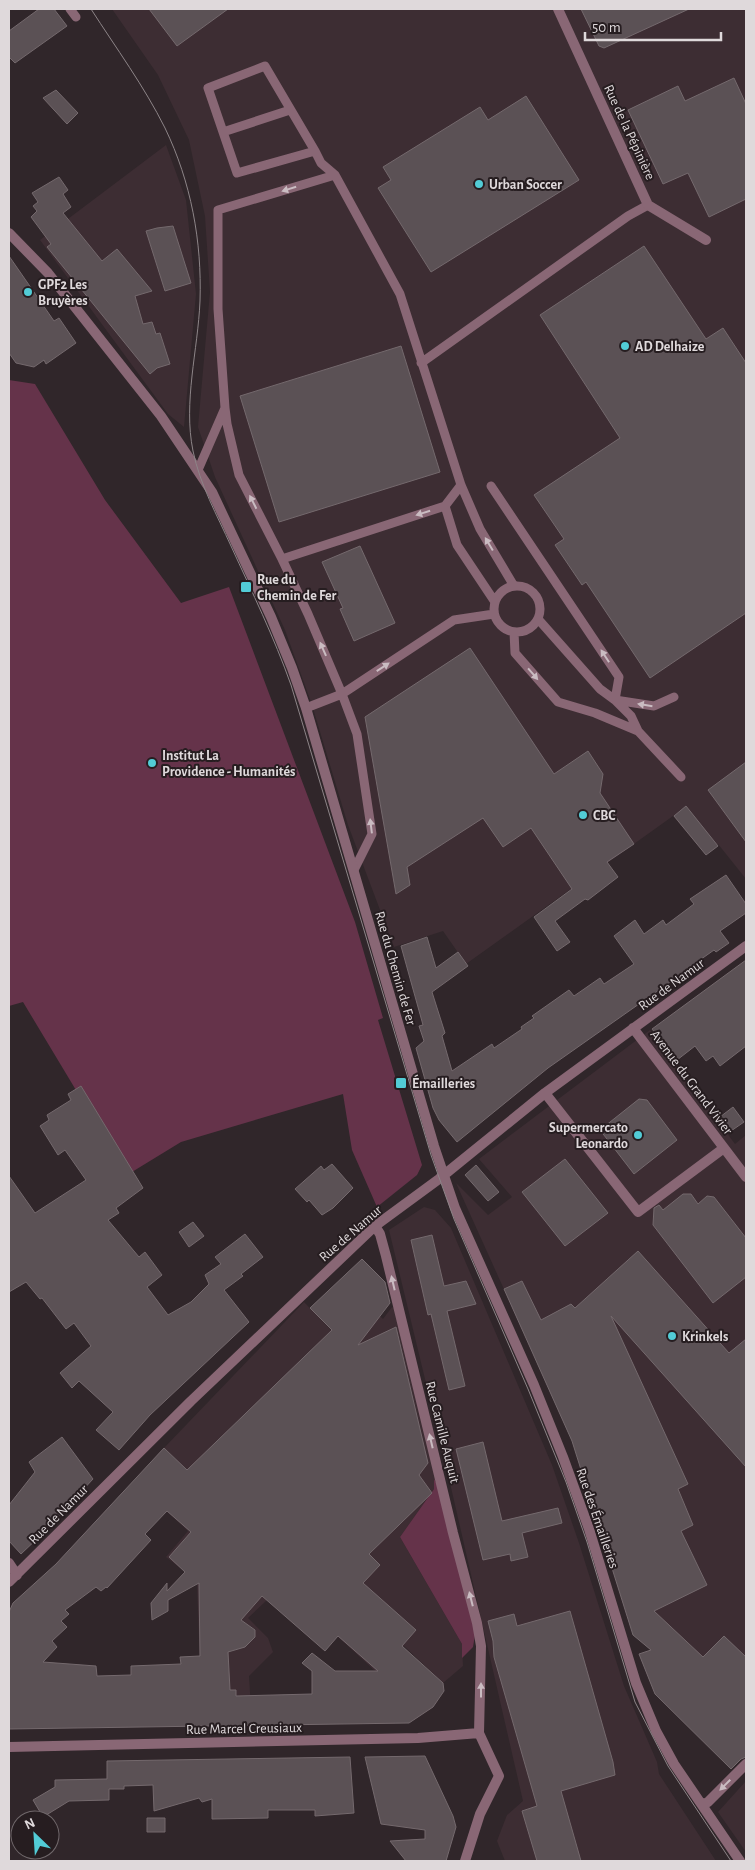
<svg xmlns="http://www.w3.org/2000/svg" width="755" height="1870" font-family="'Alegreya Sans',sans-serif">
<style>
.built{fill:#3d2d33}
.green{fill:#65334a}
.building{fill:#5b5155;stroke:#74696d;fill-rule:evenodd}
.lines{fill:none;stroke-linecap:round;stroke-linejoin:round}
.lane{stroke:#896775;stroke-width:9}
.street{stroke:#896775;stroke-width:10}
.tram{stroke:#8d8588;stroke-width:1}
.oneway{fill:#cabcc2}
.poi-dot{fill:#52ccd6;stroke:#261d20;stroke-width:2}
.labels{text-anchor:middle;stroke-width:4;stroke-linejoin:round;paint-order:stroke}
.street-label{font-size:14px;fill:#dfd9db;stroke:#261d20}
.poi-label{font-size:14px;font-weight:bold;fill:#dfd9db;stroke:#261d20;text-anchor:start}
</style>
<rect width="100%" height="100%" fill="#30262a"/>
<path class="built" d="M 112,9 L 746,9 L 746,879 L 718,844 L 705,854 L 673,816 L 466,964 L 443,931 L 394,947 L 348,825 L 312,705 L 285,630 L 215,477 L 198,427 L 210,292 L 205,216 L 189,140 L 158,75 Z
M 166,145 L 186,200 L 196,294 L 184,427 L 168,414 L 40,240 Z
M 650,1030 L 735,1144 L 746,1135 L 746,1746 L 651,1650 L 629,1622 L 573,1442 L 456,1183 L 488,1215 L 512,1197 L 479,1159 Z
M 424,1207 L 435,1210 L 451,1228 L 552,1465 L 579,1543 L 624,1686 L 657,1762 L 659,1774 L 716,1861 L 505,1861 L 497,1841 L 507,1815 L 523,1801 L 447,1470 L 389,1230 Z
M 304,1302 L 331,1330 L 347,1349 L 370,1306 L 383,1319 L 392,1307 L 399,1311 L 437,1466 L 434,1489 L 400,1537 L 462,1644 L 463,1666 L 443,1683 L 404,1646 L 381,1674 L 374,1670 L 323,1623 L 308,1636 L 267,1600 L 248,1618 L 268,1638 L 273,1652 L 249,1676 L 252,1725 L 202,1727 L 197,1581 L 166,1557 L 188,1531 L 154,1500 L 183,1466 L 164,1448 Z
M 746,1781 L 746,1852 L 718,1812 Z"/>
<path class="green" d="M 9,380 L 35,384 L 105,500 L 181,603 L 229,587 L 355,922 L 383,1018 L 378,1020 L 422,1165 L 417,1175 L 377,1207 L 352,1150 L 343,1094 L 181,1142 L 127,1175 L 23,1002 L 9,1006 Z
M 434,1479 L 443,1494 L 477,1623 L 473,1647 L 462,1658 L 462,1644 L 400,1537 L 434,1489 Z"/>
<path class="building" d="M 39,9 L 54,9 L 67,26 L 15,63 L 9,57 L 9,31 Z
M 149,9 L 228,9 L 177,46 Z
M 581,9 L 689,9 L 604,48 L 599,46 Z
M 734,78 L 746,104 L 746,199 L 709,217 L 688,173 L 663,184 L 628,110 L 678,86 L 685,101 Z
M 56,90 L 78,113 L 67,124 L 43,98 Z
M 526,96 L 579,180 L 431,272 L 378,188 L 391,180 L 383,167 L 480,107 L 488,120 Z
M 59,177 L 68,190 L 63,194 L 71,207 L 63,213 L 102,261 L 117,249 L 152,291 L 135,296 L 143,324 L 152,322 L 156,334 L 160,333 L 170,364 L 157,368 L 150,374 L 47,247 L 51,244 L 31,217 L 37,211 L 33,206 L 38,202 L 32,193 Z
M 173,226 L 191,283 L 165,291 L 146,231 L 157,228 Z
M 644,246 L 706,339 L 723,328 L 746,363 L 746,613 L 650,678 L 586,582 L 582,585 L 555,545 L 564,539 L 534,495 L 620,438 L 540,315 Z
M 9,256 L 54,321 L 59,318 L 76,343 L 46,364 L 44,360 L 34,367 L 16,363 L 9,353 Z
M 401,346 L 440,472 L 279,522 L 240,396 Z
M 360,546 L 395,623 L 354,641 L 340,609 L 343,608 L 322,562 Z
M 470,648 L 554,774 L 588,751 L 603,774 L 600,793 L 634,844 L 607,862 L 618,877 L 588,900 L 585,899 L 555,921 L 570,942 L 557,951 L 534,917 L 572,889 L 531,828 L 503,847 L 483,818 L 407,867 L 410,885 L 396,894 L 365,717 Z
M 746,762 L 746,842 L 708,790 Z
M 686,806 L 718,846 L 706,855 L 674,816 Z
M 726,875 L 746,904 L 746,913 L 720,931 L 729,943 L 716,952 L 714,950 L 690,967 L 691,969 L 676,978 L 548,1068 L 457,1142 L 439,1120 L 433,1108 L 416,1048 L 424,1041 L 419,1026 L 423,1025 L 401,946 L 427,937 L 436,968 L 458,952 L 468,966 L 432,992 L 445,1033 L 442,1036 L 452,1071 L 492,1044 L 494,1048 L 522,1029 L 521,1027 L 534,1018 L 532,1016 L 569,990 L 574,996 L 600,978 L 604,984 L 634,964 L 614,936 L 635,920 L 644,934 L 663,920 L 666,925 L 694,904 L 690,899 Z
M 746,960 L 746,1046 L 720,1066 L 713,1056 L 706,1061 L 695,1046 L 677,1060 L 652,1029 Z
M 81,1086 L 143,1188 L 116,1208 L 119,1213 L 108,1220 L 139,1257 L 145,1252 L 162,1275 L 147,1287 L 168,1315 L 191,1302 L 209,1284 L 205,1275 L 221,1264 L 215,1257 L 245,1234 L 263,1257 L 241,1274 L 243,1276 L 224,1290 L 249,1322 L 150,1415 L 119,1450 L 96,1430 L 113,1412 L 79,1381 L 72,1388 L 60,1373 L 91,1346 L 74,1323 L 66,1329 L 42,1298 L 40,1299 L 26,1282 L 9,1292 L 9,1176 L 35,1213 L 86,1180 L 65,1150 L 58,1155 L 40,1126 L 49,1120 L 47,1115 L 71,1100 L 68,1094 Z
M 639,1099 L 647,1100 L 677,1140 L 634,1174 L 600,1130 Z
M 733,1107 L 744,1122 L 731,1131 L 720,1117 Z
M 565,1159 L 608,1213 L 565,1246 L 522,1192 Z
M 332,1164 L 353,1188 L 333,1208 L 322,1215 L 309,1200 L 307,1202 L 295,1189 L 321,1166 L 324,1170 Z
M 476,1165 L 499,1192 L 488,1201 L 465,1175 Z
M 683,1194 L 691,1194 L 698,1204 L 707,1196 L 714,1197 L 746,1238 L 746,1277 L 713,1303 L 653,1225 L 654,1208 L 659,1205 L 663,1210 Z
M 193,1222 L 204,1236 L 189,1247 L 179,1232 Z
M 432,1235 L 444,1286 L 466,1281 L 476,1304 L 447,1311 L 465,1386 L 449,1390 L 431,1314 L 428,1315 L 411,1240 Z
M 638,1251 L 729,1353 L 746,1339 L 746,1467 L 611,1316 L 688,1484 L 678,1489 L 693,1525 L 681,1531 L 707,1585 L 654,1611 L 703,1657 L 724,1636 L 746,1657 L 746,1757 L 741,1759 L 731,1769 L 655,1694 L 639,1654 L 651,1650 L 633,1635 L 572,1441 L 504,1289 L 522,1281 L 541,1320 L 571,1304 L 575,1308 Z
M 362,1259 L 385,1282 L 390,1303 L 358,1345 L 396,1327 L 428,1463 L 419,1475 L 432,1493 L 369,1554 L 380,1565 L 363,1583 L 416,1630 L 402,1646 L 443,1683 L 444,1691 L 433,1707 L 409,1723 L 9,1729 L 9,1612 L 13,1603 L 56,1564 L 164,1448 L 187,1470 L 332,1330 L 310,1308 ZM 167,1511 L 191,1532 L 169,1557 L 185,1572 L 167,1591 L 167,1583 L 151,1603 L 152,1620 L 168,1611 L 168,1600 L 199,1583 L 200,1656 L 180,1657 L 181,1664 L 131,1666 L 131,1675 L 97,1676 L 96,1666 L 43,1662 L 57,1647 L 52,1641 L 67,1627 L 61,1621 L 69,1614 L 65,1610 L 96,1587 L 101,1591 L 106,1587 L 107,1588 L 151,1540 L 145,1534 ZM 262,1596 L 325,1651 L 338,1636 L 378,1671 L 335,1671 L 312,1653 L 302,1663 L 312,1671 L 312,1694 L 236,1696 L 236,1690 L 230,1690 L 228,1652 L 245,1647 L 255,1637 L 255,1630 L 241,1620 Z
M 62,1437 L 93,1479 L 41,1535 L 21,1554 L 9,1541 L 9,1505 L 35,1472 L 29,1462 Z
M 483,1442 L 502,1521 L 558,1508 L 562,1523 L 522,1533 L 528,1557 L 511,1561 L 510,1554 L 483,1560 L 456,1449 Z
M 570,1611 L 613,1762 L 615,1775 L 561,1791 L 581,1861 L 537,1861 L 522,1811 L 537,1806 L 494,1657 L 493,1641 L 488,1621 L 514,1614 L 517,1626 Z
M 425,1756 L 453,1816 L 456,1827 L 446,1861 L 406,1861 L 390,1841 L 425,1839 L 425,1830 L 381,1824 L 365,1757 Z
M 350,1757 L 354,1813 L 315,1816 L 315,1810 L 268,1810 L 268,1818 L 212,1819 L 212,1799 L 202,1802 L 199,1798 L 154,1811 L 153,1785 L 124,1786 L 124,1789 L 109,1789 L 109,1800 L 69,1801 L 43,1817 L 33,1800 L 55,1787 L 55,1780 L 107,1779 L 107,1761 Z
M 147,1818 L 165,1818 L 165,1832 L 147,1832 Z"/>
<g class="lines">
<path class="lane" d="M 70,9 L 76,17
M 223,132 L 290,110
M 315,151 L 237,173 L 208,88 L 265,66 L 315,151 L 321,163 L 335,175 L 400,294 L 461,485 L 480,529 L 514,586
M 421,363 L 628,216 L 648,205
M 225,408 L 227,424 L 239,475 L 282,559 L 308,614 L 342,694 L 357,734 L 372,834 L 354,870
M 198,470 L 225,408 L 218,309 L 218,210 L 335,175
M 491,486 L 619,677 L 615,700
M 445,506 L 457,545 L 495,602
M 282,559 L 445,506 L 461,485
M494 609a23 23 0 1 1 46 0a23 23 0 1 1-46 0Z
M 538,619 L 600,689 L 615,700 L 631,716 L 638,731 L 681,777
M 514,632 L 515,653 L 558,702 L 595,713 L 638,731
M 615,700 L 654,706 L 674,697
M 306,708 L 342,694 L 454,620 L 494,614"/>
<path class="street" d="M 558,9 L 648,205 L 706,240
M 9,233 L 48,273 L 161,416 L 212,492 L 271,617 L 292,668 L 306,708 L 434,1146 L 455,1208 L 534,1385 L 563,1457 L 589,1529 L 636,1683 L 656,1731 L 674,1764 L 740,1861
M 633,1028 L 746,1177
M 545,1093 L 638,1212 L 724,1148
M 375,1226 L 380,1234 L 386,1256 L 453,1533 L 477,1623 L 481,1646 L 479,1733 L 499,1776 L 480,1814 L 465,1861
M 9,1563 L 17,1575
M 9,1582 L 191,1401 L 375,1226 L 439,1179 L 545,1093 L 746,946
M 9,1747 L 418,1738 L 479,1733
M 702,1805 L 708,1802 L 746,1764"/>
<path class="tram" d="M 91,9 C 116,48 144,86 165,128 C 191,182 202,241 200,301 C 198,350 183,402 193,451 C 200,485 217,515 231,546 C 252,592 274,637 291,685 L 431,1155 L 454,1219 L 528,1389 L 566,1482 L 587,1542 L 635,1702 L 668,1766 L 731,1861"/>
</g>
<defs><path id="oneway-solid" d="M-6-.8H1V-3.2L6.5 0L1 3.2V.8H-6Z" transform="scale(1.25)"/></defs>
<g class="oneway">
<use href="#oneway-solid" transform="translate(289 189) rotate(163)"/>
<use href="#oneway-solid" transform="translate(253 502) rotate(-117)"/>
<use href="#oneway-solid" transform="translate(423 513) rotate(162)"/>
<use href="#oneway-solid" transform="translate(489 544) rotate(-121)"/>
<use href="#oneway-solid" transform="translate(323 649) rotate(-114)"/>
<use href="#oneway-solid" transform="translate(605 656) rotate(-123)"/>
<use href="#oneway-solid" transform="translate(383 667) rotate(-33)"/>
<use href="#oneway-solid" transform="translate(533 674) rotate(49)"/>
<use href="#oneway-solid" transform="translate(645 705) rotate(-171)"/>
<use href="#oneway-solid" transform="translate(371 826) rotate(-97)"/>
<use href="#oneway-solid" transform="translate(393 1283) rotate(-103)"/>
<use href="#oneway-solid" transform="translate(431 1441) rotate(-103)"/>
<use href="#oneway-solid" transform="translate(471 1599) rotate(-104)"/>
<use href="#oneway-solid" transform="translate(481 1690) rotate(-90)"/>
<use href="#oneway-solid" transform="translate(725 1785) rotate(135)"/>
</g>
<g class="poi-dot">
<circle cx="479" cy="184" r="5"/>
<circle cx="28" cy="292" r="5"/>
<circle cx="625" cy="346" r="5"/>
<rect x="240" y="581" width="12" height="12" rx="2.5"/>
<circle cx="152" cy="763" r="5"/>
<circle cx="583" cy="815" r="5"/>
<rect x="395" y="1077" width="12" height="12" rx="2.5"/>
<circle cx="638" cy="1135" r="5"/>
<circle cx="672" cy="1336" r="5"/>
</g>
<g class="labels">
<g class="street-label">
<text transform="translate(630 132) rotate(65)" y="5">Rue de la Pépinière</text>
<text transform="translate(396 968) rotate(74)" y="5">Rue du Chemin de Fer</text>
<text transform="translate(671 984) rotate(-36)" y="5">Rue de Namur</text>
<text transform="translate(692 1082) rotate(53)" y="5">Avenue du Grand Vivier</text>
<text transform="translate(350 1233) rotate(-41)" y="5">Rue de Namur</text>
<text transform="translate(443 1432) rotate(76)" y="5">Rue Camille Auquit</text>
<text transform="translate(58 1514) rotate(-45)" y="5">Rue de Namur</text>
<text transform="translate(598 1518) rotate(71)" y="5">Rue des Émailleries</text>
<text transform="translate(244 1728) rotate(-1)" y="5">Rue Marcel Creusiaux</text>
</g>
<g class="poi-label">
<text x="489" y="189">Urban Soccer</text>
<text x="38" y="289">GPF2 Les<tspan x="38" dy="16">Bruyères</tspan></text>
<text x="635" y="351">AD Delhaize</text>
<text x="257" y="584">Rue du<tspan x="257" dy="16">Chemin de Fer</tspan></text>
<text x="162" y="760">Institut La<tspan x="162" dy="16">Providence - Humanités</tspan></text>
<text x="593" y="820">CBC</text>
<text x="412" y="1088">Émailleries</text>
<text x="628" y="1132" text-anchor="end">Supermercato<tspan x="628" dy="16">Leonardo</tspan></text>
<text x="682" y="1341">Krinkels</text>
</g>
</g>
<rect width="755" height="1870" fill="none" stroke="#dfd9db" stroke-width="20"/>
<g transform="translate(35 1835) rotate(335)"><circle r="24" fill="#261d20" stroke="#70686b"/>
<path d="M0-4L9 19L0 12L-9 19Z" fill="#52ccd6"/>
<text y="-8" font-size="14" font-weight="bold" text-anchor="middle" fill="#dfd9db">N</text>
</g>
<path d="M585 32v8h136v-8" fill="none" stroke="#dfd9db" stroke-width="2.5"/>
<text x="592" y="32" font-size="15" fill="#dfd9db" stroke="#261d20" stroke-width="4" paint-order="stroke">50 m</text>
</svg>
